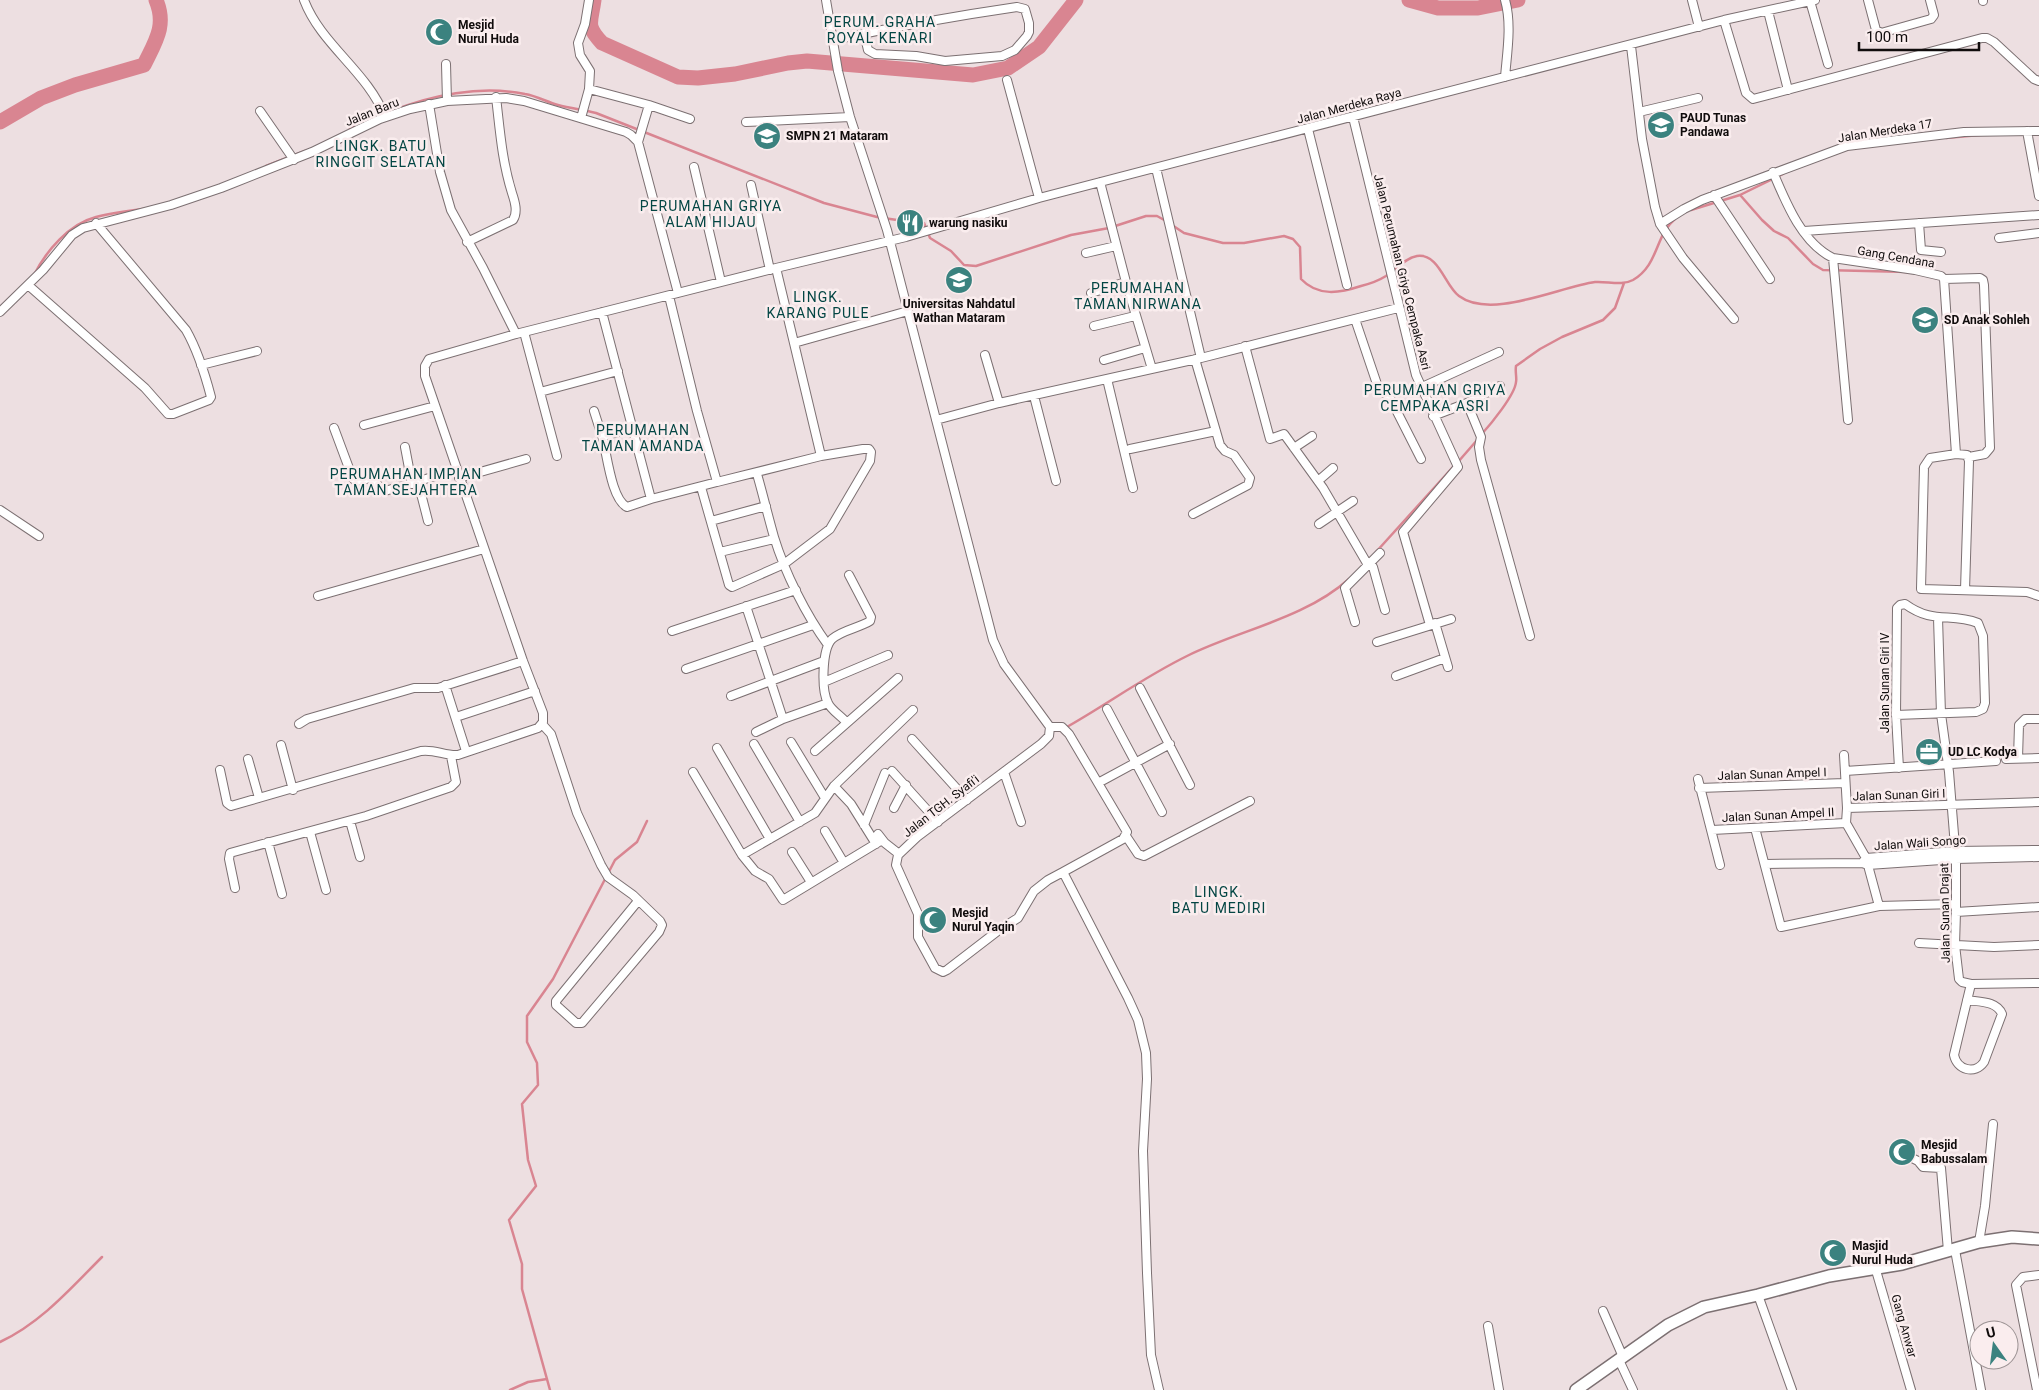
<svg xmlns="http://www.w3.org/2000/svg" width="2039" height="1390" font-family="Roboto,sans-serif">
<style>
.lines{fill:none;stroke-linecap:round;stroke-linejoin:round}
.stream{stroke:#d98591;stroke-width:2.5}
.river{stroke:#d98591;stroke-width:15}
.street-casing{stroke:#7c7072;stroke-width:10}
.secondary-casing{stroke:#7c7072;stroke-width:14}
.street{stroke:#fff;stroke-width:8}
.secondary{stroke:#fff;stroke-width:11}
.labels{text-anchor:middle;stroke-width:5;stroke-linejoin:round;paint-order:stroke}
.poi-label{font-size:12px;font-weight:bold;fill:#100c0c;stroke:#faedee;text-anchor:start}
.street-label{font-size:12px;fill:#100c0c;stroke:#faedee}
.neighbourhood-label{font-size:14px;letter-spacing:1px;fill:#044644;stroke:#faedee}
</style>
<rect width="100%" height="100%" fill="#eddfe1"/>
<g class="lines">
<path class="stream" d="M 389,112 C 431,95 480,85 525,94 C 537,96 547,102 558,105 C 570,108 583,110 596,113 L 824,203 L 877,217 L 897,220 L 906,226 L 924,223 L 930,238 L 951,251 L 964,265 L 976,266 L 1071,235 L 1109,228 L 1146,216 L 1157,216 L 1166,221
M 350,129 L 370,120
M 1946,138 L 1980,135
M 266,166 L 305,151
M 1741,196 L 1762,220 L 1774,231 L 1788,238 L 1813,264 L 1823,270 L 1908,272
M 1691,210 L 1740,195 L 1783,174
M 1172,225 L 1184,233 L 1223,243 L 1244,243 L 1284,236 L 1293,239 L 1300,247 L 1301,279 C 1318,297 1340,293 1361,286 C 1369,284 1378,281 1386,276 C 1395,270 1405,258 1417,256 C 1439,253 1445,286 1459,296 C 1491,320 1559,287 1595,282 C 1607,281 1622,286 1633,280 C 1659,265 1655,235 1675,219
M 34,275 C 46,251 69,224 96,217 C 111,213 127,211 143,209
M 1481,435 C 1490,425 1515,395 1516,382 C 1517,378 1515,372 1516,366 L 1540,349 L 1562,337 L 1603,320 L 1615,308 L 1624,283
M 1458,462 L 1478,439
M 1376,552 L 1453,467
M 1065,728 C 1106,705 1144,677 1187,656 C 1239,630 1304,619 1349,579
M 0,1342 C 41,1323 71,1288 102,1257
M 510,1390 L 528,1382 L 547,1379
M 550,1390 L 522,1289 L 522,1264 L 509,1220 L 536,1186 L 528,1160 L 522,1104 L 538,1085 L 537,1063 L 527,1042 L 527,1016 L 553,979 L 615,860 L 637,842 L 647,821"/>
<path class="river" d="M 594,0 C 591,23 585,25 602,43 L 678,77 L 698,78 L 735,74 L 788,63 L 807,61 L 973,75 L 1008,68 L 1039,47 L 1076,0
M 1409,0 L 1438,8 L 1478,8 L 1518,0
M 0,122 L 41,98 L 75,85 L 144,65 C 155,42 167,26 156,0"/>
<g class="street-casing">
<path id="street" d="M 304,0 C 321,45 368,72 385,117
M 826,0 L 838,71 L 850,117 L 887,230 L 993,640 L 1004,664 L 1050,727 L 1049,736 L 1041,744 L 917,837 L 898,855 L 896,865 L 918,914 L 918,937 L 935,968 L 943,972 L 947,970 L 999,930 L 1018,918 L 1034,891 L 1048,880 L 1063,872
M 1692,0 L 1699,27
M 1868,0 L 1876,30 L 1881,33 L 1931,19 L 1934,15 L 1930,0
M 1983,0 L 1983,1
M 1810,1 L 1828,64
M 1768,11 L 1788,90
M 1724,20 L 1746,93 L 1753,99 L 1982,38 L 1987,38 L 1994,42 L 2034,79 L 2039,81
M 833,40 C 894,27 955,16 1017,7 L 1025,9 L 1029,23 L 1029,32 L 1027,36 L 1015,50 L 1002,56 L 945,61 L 916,56 L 875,54 L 868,50 L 864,33
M 1631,46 L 1642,139 L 1655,207 L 1660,224 L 1683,258 L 1734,319
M 446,64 L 447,101
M 1505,77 C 1507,53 1512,24 1505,0
M 1007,80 L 1039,198
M 589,89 L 649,105 L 638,142
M 429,104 L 440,172 L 451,210 L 483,268 L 516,334
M 649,105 L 690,119
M 260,111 L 294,160
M 1639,112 L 1698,98
M 1353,117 L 1416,375 L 1458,467 L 1403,532 L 1430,625
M 581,118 L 589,89 L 590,71 L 580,55 L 578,43 L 585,24 L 589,0
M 746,122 L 850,117
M 1308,129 L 1347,285
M 2027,131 L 2039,196
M 694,167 L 721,282
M 1156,168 L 1201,358
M 1773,172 C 1786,203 1802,243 1833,258 L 1915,270 L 1941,276 L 1944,279 L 1956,454
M 1100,182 L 1126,282 L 1152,369
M 751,185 L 770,270
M 1714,195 L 1770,279
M 1919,223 L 1921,250 L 1941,252
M 1660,224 L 1684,209 L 1702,200 L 1847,146 L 1964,132 L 2039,131
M 1804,231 L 2039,215
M 1999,238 L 2039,233
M 467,242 L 513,220 C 518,212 515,202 512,193 C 502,161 500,131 496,97
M 1086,253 L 1116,246
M 1833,258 L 1848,420
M 776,268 L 794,343
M 1944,279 L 1980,278 L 1983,280 L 1984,285 L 1990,448 L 1985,454 L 1969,457
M 28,285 L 145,388 L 168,414 L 173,414 L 209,400 L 211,397 C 205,374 198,351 186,330 L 96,223
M 1091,293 L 1126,282
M 669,296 L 697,411 L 717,482 L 821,456 L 863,449 L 869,449 L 871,452 L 870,461 L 830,529 L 784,564 L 732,587 L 729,585 L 701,487
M 0,312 L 43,270 L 72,235 L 83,228 L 171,205 L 221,188 L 312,152 L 380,119 L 410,109 L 447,101 L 506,98 L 524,101 L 626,132 L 631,135 L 638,142 L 678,293
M 602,312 L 651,499
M 1355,319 L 1379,390 L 1389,396 L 1421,459
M 1094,326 L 1135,316
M 524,332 L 557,456
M 1245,346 L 1270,439 L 1284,434 L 1323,488 L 1368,565 L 1373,567 L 1385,610
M 985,355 L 999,403
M 1104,360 L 1145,348
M 201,365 L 257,351
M 1107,379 L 1133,488
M 1420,388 L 1499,352
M 540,392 L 618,371
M 1034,396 L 1056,481
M 1467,403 L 1481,437 L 1479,447 L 1481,460 L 1530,636
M 594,411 L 602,436
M 1433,416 L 1467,403 L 1500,386
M 936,420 L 999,403 L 1201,358 L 1398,308
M 364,425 L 435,406
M 334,428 L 353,479 L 357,481 L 370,478 L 385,491 L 456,470
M 632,429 L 602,436 C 607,453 611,499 627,507 L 651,499 L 717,482
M 405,447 L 412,484
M 1294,448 L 1312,436
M 1130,449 L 1216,431
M 821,456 L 794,343 L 908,311
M 757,474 C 763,495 768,516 774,537 C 785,573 806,615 828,645
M 459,478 L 526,459
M 1318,481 L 1333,468
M 418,482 L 428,521
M 0,510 L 39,536
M 1193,514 L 1248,485 L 1250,478 L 1234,455 L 1225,451 L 1220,445 L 1195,359
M 711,521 L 766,506
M 1319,524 L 1353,501
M 720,552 L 774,539
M 1965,590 L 1969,461 L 1967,455 L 1956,454 L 1930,458 L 1924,467 L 1921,589 L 2027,592 L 2039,596
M 318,596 L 484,549
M 746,606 L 783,719
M 1938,618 L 1941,714 L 1949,772 L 1956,859 L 1956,912 L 1955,945 L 1959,979 L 1962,982 L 1971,984 L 2039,983
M 1355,622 L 1345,588 L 1380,553
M 1435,623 L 1448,667
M 672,631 L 796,590
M 1377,642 L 1451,619
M 686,669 L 813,625
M 1396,676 L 1445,658
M 824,682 L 888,655
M 445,685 L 466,751
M 1140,688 L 1190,785
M 731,696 L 824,661
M 1107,709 L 1162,812
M 1896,715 L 1976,712 L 1983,709 L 1985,703 L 1983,636 L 1978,623 C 1950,612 1934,625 1905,604 L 1900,605 L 1897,608 L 1896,715 L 1899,768
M 456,717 L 535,691
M 846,722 C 841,716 831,710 828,703 C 821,690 822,649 832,639 C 842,630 859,628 870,621 L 871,617 L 849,575
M 299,724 L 307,719 L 414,688 L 438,688 L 523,661
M 542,724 L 551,734 L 577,813 L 601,865 L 608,877 L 633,895 L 660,921 L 662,925 L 659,932 L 582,1023 L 576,1023 L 556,1005 L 556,1001 L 638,901
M 1050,727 L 1062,727 L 1069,734 L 1127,832 L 1123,839 L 1063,872 L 1128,998 L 1138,1020 L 1146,1053 L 1147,1079 L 1143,1151 L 1147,1273 L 1151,1355 L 1159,1390
M 756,732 L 783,719 L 828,703
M 912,739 L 967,800
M 791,742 L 825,798
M 754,744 L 800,822
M 281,745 L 293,790
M 717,748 L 770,839
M 815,751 L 898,678
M 1844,755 L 1847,808 L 1846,823 L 1866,858 L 1879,906
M 2018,758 L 2019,725 L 2025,719 L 2039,719
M 248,759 L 259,798
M 2006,759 L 2039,758
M 220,770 L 227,803 L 231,806 L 421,751 C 435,749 445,756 458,755 L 538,728 L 543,722 L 543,713 L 523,661 L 425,376 L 425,366 L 429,359 L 516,334 L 776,268 L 906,237 L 1039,198 L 1724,20 L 1815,0
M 892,771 L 938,822
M 1845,771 L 1996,761
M 693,772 L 742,855 L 755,871 L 769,879 L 783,900 L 882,840
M 1004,772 L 1021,822
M 1698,779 L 1720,865
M 1098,783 L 1170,744
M 834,786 L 851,804 L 876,844
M 1699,788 L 1845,783
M 894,808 L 906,785
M 1847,808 L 2039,802
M 350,821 L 360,857
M 864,825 L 885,773
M 1755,828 L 1781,927 L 1879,906 L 1956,904
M 1712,830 L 1846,823
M 825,831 L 844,863
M 310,832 L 326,890
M 878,834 L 885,843 L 899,854
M 1126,836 L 1138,854 L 1144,856 L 1250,801
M 268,842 L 282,894
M 2039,850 L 1955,851 L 1866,858 L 1862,863 L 1868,865 L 1956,859 L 2039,857
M 792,852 L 811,882
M 742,855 L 815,813 L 834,786 L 913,710
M 1765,864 L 1862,863
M 235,888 L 229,859 L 230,853 L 366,816 L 451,787 L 456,782 L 451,756
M 1956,912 L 2039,907
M 1919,943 L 1994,947 L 2039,945
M 1967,1000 C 1980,1002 1997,1001 2002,1014 L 1984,1062 C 1975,1075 1957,1070 1954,1055 L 1971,984
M 1914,1159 L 1918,1161 L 1923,1167 L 1941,1168 L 1948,1251
M 1979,1242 L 1985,1206 L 1993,1124
M 1955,1250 L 1981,1390
M 1875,1267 L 1911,1390
M 1758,1295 L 1792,1390
M 1603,1311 L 1623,1357
M 1488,1326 L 1499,1390
M 1619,1360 L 1633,1390
M 2037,1390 L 2016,1285 L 2023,1277 L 2039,1275"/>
</g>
<g class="secondary-casing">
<path id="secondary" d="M 1576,1390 L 1668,1325 L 1704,1307 L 1758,1295 L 1829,1276 L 1902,1264 L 1979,1242 L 2012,1237 L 2039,1239"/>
</g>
<use href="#street" class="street"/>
<use href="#secondary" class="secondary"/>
</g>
<defs>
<g id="mosque-disc" transform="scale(1.4375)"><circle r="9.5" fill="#3b827f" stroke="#faedee"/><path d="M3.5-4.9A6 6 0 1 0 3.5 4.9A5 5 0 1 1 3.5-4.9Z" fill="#fff"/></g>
<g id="school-disc" transform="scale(1.4375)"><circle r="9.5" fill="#3b827f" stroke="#faedee"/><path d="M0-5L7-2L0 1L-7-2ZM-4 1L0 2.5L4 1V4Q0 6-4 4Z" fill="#fff"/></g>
<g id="restaurant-disc" transform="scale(1.4375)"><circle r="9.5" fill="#3b827f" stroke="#faedee"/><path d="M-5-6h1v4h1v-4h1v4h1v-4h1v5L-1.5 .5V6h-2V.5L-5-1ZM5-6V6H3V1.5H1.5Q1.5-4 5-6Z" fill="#fff"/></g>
<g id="university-disc" transform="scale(1.4375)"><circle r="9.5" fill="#3b827f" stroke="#faedee"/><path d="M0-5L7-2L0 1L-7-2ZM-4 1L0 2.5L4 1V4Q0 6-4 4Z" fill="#fff"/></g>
<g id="office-disc" transform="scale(1.4375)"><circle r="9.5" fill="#3b827f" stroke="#faedee"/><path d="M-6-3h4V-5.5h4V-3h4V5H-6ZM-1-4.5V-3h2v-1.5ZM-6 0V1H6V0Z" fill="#fff"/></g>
</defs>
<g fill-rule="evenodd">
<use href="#mosque-disc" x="439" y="32"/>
<use href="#school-disc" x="1661" y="125"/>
<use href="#school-disc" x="767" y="136"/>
<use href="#restaurant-disc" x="910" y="223"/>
<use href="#university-disc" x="959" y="280"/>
<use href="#school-disc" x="1925" y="320"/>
<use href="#office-disc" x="1929" y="752"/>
<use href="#mosque-disc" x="933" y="920"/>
<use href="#mosque-disc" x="1902" y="1152"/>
<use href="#mosque-disc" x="1833" y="1253"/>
</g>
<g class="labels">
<g class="poi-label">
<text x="458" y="29">Mesjid<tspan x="458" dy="14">Nurul Huda</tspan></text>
<text x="1680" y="122">PAUD Tunas<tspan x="1680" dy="14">Pandawa</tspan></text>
<text x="786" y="140">SMPN 21 Mataram</text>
<text x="929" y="227">warung nasiku</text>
<text x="959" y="308" text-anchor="middle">Universitas Nahdatul<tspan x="959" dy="14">Wathan Mataram</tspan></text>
<text x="1944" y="324">SD Anak Sohleh</text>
<text x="1948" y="756">UD LC Kodya</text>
<text x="952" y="917">Mesjid<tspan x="952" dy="14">Nurul Yaqin</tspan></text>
<text x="1921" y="1149">Mesjid<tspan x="1921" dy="14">Babussalam</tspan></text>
<text x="1852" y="1250">Masjid<tspan x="1852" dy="14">Nurul Huda</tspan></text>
</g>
<g class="street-label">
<text transform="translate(1349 106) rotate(-15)" y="4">Jalan Merdeka Raya</text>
<text transform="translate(372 112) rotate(-22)" y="4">Jalan Baru</text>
<text transform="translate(1885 131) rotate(-9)" y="4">Jalan Merdeka 17</text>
<text transform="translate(1896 257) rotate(10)" y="4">Gang Cendana</text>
<text transform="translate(1402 272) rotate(76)" y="4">Jalan Perumahan Griya Cempaka Asri</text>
<text transform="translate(1885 683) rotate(-90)" y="4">Jalan Sunan Giri IV</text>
<text transform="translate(1772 774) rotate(-2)" y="4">Jalan Sunan Ampel I</text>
<text transform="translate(1899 795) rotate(-2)" y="4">Jalan Sunan Giri I</text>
<text transform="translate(941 806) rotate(-38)" y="4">Jalan TGH. Syafi'i</text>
<text transform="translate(1778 815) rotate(-3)" y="4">Jalan Sunan Ampel II</text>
<text transform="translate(1920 843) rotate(-4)" y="4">Jalan Wali Songo</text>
<text transform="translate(1945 913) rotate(-91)" y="4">Jalan Sunan Drajat</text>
<text transform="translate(1904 1326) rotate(74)" y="4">Gang Anwar</text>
</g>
<g class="neighbourhood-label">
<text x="880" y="27">PERUM. GRAHA<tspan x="880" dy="16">ROYAL KENARI</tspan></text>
<text x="381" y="151">LINGK. BATU<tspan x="381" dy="16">RINGGIT SELATAN</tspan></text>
<text x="711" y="211">PERUMAHAN GRIYA<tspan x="711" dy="16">ALAM HIJAU</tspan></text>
<text x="1138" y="293">PERUMAHAN<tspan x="1138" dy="16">TAMAN NIRWANA</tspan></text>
<text x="818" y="302">LINGK.<tspan x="818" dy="16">KARANG PULE</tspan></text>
<text x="1435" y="395">PERUMAHAN GRIYA<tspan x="1435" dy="16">CEMPAKA ASRI</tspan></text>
<text x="643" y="435">PERUMAHAN<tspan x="643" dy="16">TAMAN AMANDA</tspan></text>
<text x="406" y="479">PERUMAHAN IMPIAN<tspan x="406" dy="16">TAMAN SEJAHTERA</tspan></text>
<text x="1219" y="897">LINGK.<tspan x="1219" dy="16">BATU MEDIRI</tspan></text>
</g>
</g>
<g transform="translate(1994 1345) rotate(346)"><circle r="24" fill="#faedee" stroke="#9c9394"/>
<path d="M0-4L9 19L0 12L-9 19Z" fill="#3b827f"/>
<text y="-8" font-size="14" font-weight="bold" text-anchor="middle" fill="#100c0c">U</text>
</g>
<path d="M1859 42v8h120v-8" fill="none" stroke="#100c0c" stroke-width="2.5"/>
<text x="1866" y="42" font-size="15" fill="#100c0c" stroke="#faedee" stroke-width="4" paint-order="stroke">100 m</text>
</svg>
